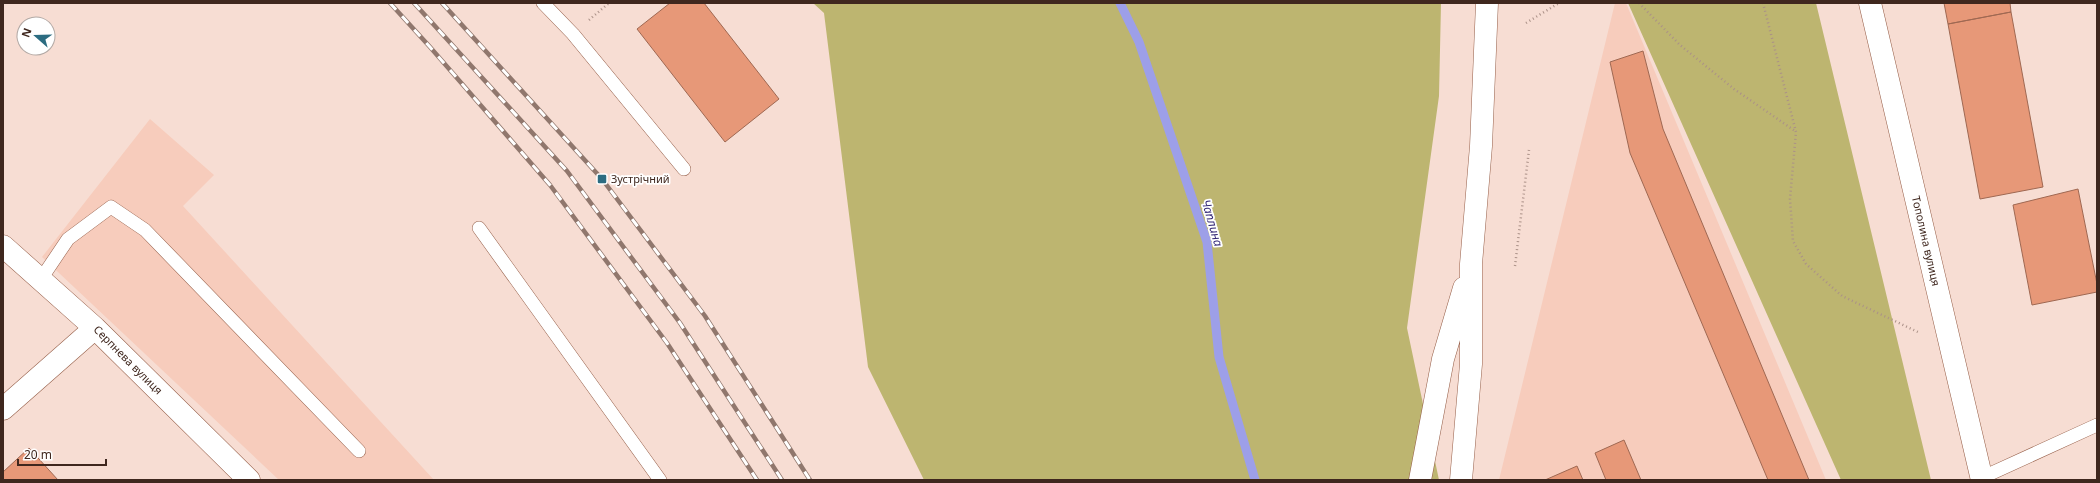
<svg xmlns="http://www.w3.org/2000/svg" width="2100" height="483" font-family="'Noto Sans',sans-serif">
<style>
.built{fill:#f7ccbc}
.green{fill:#bdb570}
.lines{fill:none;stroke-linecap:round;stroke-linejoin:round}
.stream{stroke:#9d9fe8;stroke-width:9}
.building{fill:#e79878;stroke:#9f6852}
.service-casing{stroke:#965f49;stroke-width:14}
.minor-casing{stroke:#965f49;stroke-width:23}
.secondary-casing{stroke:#965f49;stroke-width:23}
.path{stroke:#ab9188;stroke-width:2.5;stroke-dasharray:1 3;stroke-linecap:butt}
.service{stroke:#fff;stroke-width:13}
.minor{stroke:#fff;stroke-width:22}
.secondary{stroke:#fff;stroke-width:22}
.rail-casing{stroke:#90776d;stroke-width:4.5}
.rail{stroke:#fff;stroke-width:3;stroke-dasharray:9;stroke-linecap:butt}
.poi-dot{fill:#2c6c81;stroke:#fff;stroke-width:1.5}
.labels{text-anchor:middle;stroke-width:3.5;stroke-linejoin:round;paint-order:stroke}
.poi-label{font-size:11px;fill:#3f271e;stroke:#fff;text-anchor:start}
.street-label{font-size:11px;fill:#3f271e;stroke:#fff}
.water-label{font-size:12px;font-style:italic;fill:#2b1e71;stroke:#fff}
</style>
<rect width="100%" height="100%" fill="#f7ddd3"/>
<path class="built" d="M 1615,3 L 1626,3 L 1826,480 L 1499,480 Z
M 150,119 L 214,175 L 183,206 L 434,480 L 279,480 L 42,257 Z"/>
<path class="green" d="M 813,3 L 1441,3 L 1439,96 L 1407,328 L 1439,480 L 924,480 L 868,367 L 824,13 Z
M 1628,3 L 1816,3 L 1931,480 L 1841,480 Z"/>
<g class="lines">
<path class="stream" d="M 1120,3 L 1139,42 L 1207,242 L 1219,357 L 1255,480"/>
</g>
<path class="building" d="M 670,3 L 704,3 L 779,99 L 725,142 L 637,29 Z
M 1944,3 L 2010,3 L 2011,12 L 1948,24 Z
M 2011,12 L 2043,187 L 1980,199 L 1948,24 Z
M 1643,51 L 1663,129 L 1809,480 L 1768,480 L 1630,153 L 1610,62 Z
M 2078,189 L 2097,284 L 2097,292 L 2032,305 L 2013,205 Z
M 1624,440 L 1641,480 L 1606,480 L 1595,453 Z
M 29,448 L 58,480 L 3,480 L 3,472 Z
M 1577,466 L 1583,480 L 1545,480 Z"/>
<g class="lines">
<g class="service-casing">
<path id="service" d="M 543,3 L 573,34 L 684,169
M 479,228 L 660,480
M 41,279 L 68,239 L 111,207 L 145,230 L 359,451
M 1981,478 L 2097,425"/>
</g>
<g class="minor-casing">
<path id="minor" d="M 1870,3 L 1982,480
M 3,246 L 95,328 L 249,480
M 3,409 L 95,328"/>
</g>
<g class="secondary-casing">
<path id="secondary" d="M 1420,480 L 1443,359 L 1464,288
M 1461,480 L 1471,364 L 1471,264 L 1481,146 L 1487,3"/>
</g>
<path class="path" d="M 1639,3 L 1680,45 L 1734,89 L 1795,131
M 1763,3 L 1796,132 L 1790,199 L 1793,241 L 1806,264 L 1842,296 L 1920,333
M 589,20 L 609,3
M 1526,23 L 1559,3
M 1515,266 L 1529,150"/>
<use href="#service" class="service"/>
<use href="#minor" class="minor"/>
<use href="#secondary" class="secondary"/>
<g class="rail-casing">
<path id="rail" d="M 390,3 L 430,47 L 550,185 L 667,343 L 757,480
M 414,3 L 567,171 L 680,323 L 782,480
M 442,3 L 602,179 L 705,316 L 810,480"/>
</g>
<use href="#rail" class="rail"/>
</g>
<rect class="poi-dot" x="597" y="174" width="10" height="10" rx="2"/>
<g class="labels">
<g class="poi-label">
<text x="611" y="183">Зустрічний</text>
</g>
<g class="street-label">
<text transform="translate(1926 241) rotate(77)" y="4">Тополина вулиця</text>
<text transform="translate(128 360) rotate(45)" y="4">Серпнева вулиця</text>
</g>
<g class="water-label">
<text transform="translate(1212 223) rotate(74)" y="4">Чаплина</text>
</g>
</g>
<rect width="2100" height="483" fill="none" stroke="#3f271e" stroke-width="8"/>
<g transform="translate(36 36) rotate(290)"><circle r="19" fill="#ffffff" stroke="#b2a9a5"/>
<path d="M0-3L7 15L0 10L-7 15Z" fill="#2c6c81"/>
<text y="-6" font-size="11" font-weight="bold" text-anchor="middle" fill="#3f271e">N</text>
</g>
<path d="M18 459v6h88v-6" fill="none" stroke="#3f271e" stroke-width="2"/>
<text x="24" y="459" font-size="12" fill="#3f271e" stroke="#ffffff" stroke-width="3" paint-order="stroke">20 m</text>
</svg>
